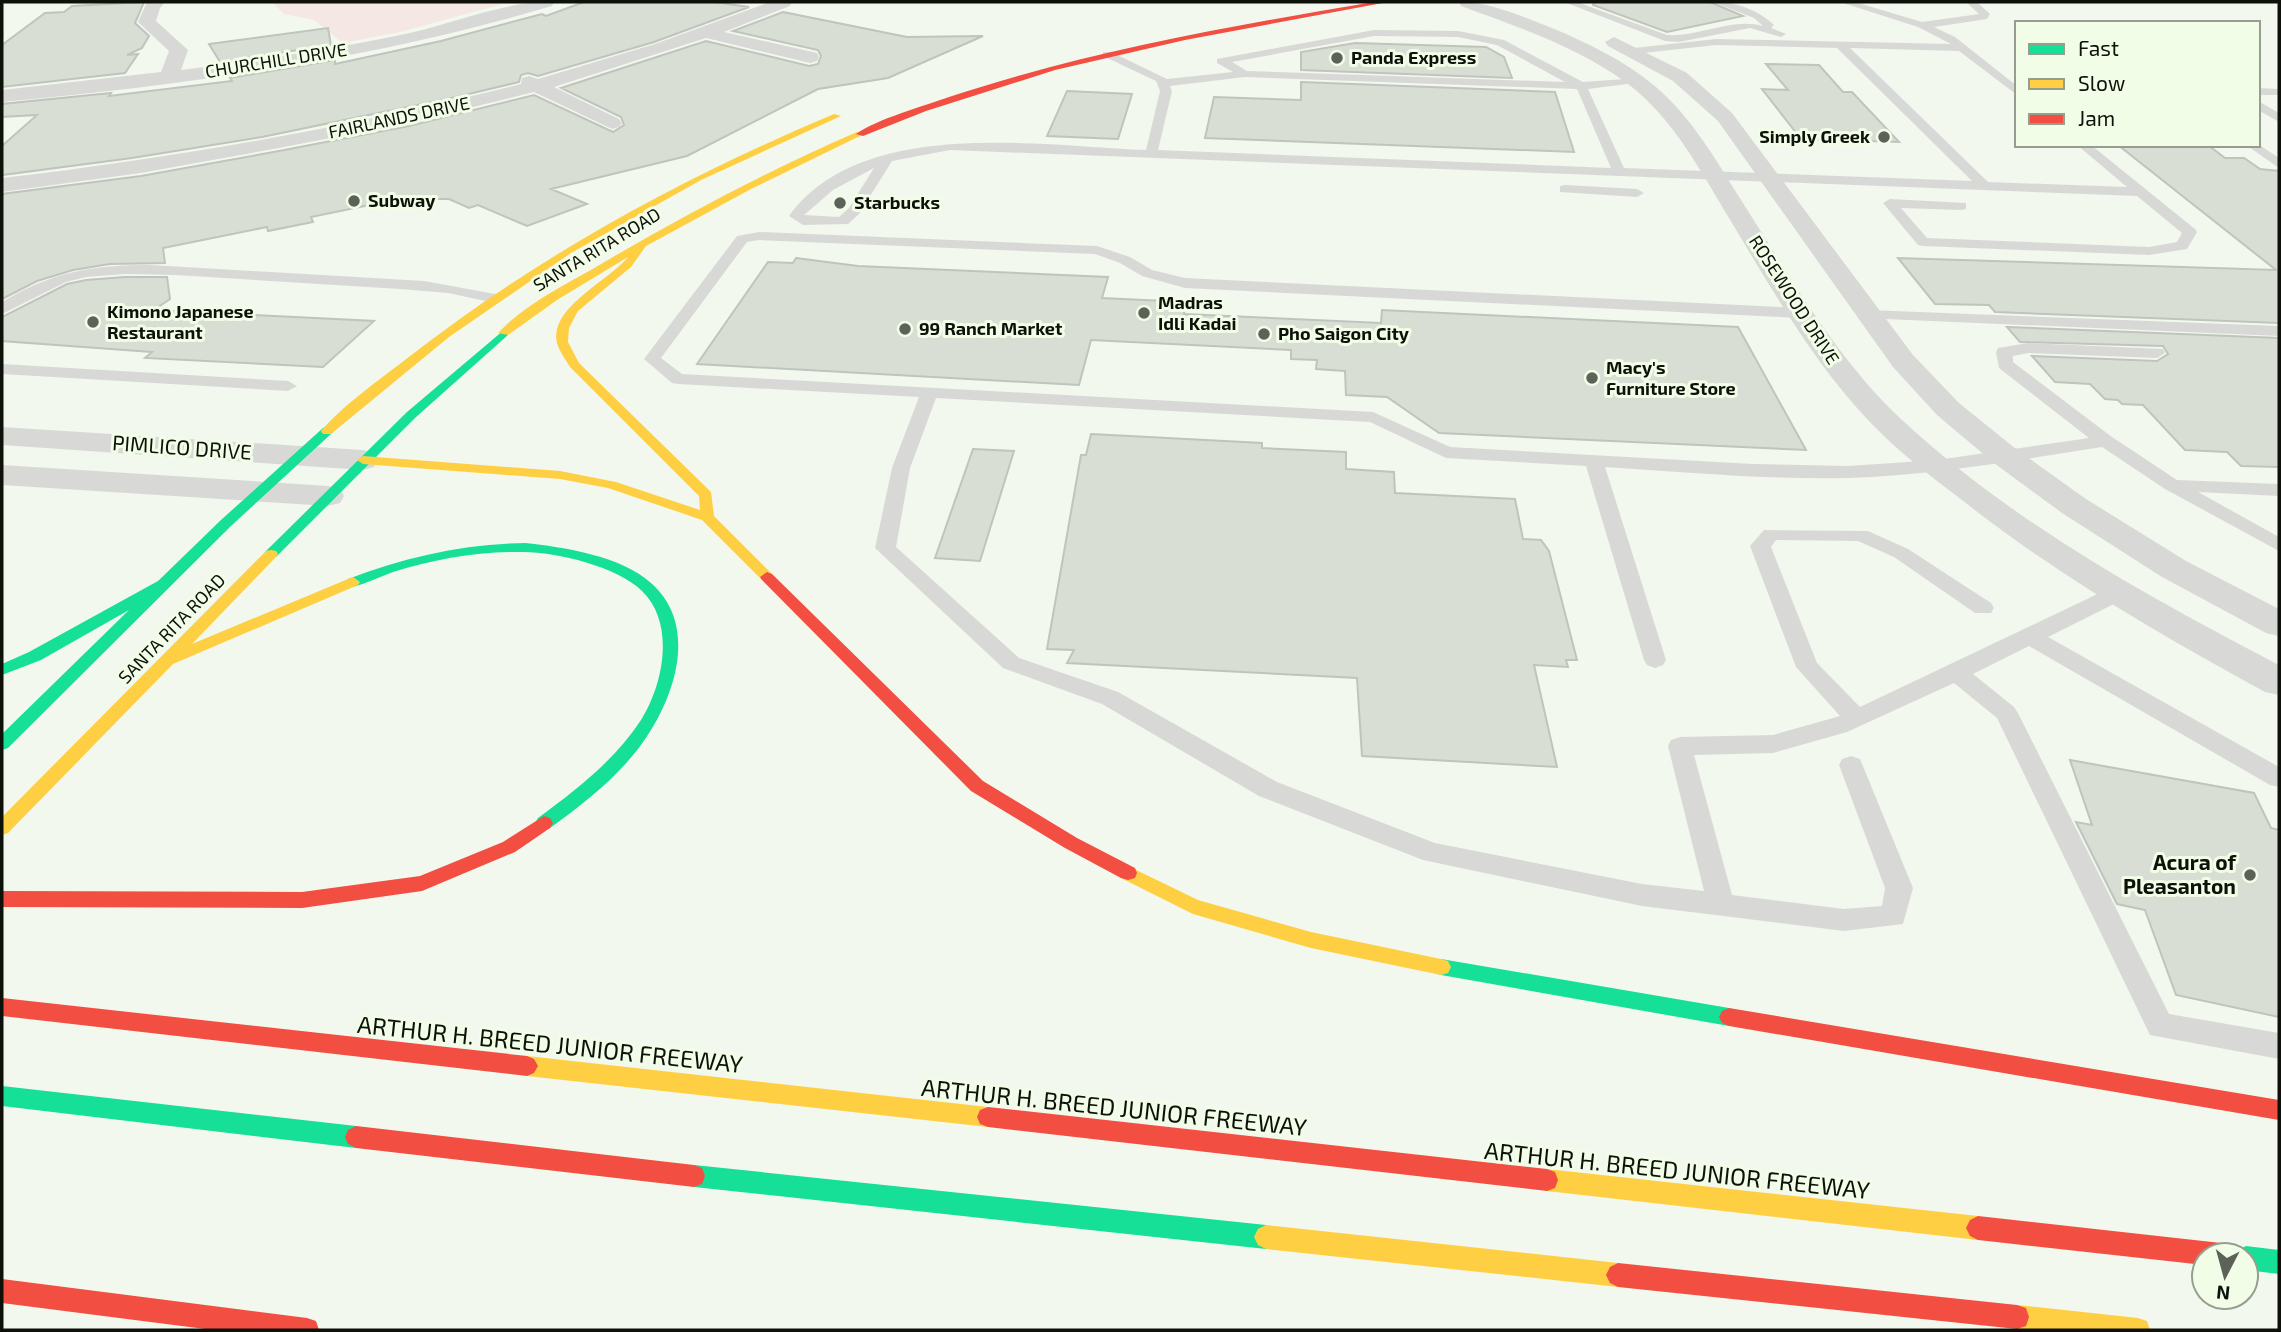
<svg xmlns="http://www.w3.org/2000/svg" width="2281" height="1332" font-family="'Exo 2',sans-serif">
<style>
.green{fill:#f4e7e4}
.building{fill:#d9ded5;stroke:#bfc4bc;stroke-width:2}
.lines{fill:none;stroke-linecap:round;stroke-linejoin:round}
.lane{fill:#d8d9d7;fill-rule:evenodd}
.street{fill:#d8d9d7;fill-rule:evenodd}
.fast{fill:#16e098;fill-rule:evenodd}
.slow{fill:#ffcf43;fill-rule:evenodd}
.jam{fill:#f24e42;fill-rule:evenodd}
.poi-dot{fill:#5d6259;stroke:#f2fde8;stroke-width:2.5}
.labels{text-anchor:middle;stroke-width:6;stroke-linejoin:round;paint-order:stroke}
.far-poi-label{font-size:18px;font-weight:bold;fill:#0d110a;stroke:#f2fde8;text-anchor:start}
.far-street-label{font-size:18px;fill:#0d110a;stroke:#f2fde8}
.street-label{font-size:21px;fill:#0d110a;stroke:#f2fde8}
.poi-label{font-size:21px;font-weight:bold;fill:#0d110a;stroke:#f2fde8;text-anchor:end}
.near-street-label{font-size:24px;fill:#0d110a;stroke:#f2fde8}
</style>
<rect width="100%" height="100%" fill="#f2f8ed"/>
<path class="green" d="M 276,2 L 496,2 L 503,4 L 400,32 L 343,43 L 314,20 L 284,14 L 274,4 Z"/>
<path class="building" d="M 144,2 L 135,23 L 149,36 L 142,48 L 127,55 L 138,54 L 125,73 L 2,87 L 2,45 L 45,13 L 64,12 L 72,6 Z
M 584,2 L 714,2 L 749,7 L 654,42 L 538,76 L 528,73 L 521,75 L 519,82 L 456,97 L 262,137 L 132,158 L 2,175 L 2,146 L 37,115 L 2,117 L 2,104 L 111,93 L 109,96 L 232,81 L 230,78 L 335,60 L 335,64 L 441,41 L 542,14 L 546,16 Z
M 1594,2 L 1710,2 L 1743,16 L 1667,32 L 1593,5 Z
M 783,12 L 907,37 L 983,36 L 888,78 L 818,89 L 687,156 L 551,189 L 587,204 L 527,226 L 478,205 L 469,208 L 449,199 L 417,199 L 384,206 L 379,203 L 311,217 L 313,222 L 268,231 L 267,227 L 163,248 L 165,263 L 110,264 L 73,270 L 37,281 L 2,299 L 2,194 L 141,176 L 279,151 L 409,126 L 534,95 L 613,132 L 624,125 L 621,117 L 561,88 L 706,41 L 809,66 L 818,64 L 821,56 L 818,50 L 733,31 Z
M 328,28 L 331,45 L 220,62 L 209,44 Z
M 1355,43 L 1486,47 L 1504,57 L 1512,78 L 1301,70 L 1301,52 Z
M 1766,64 L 1819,65 L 1843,92 L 1852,92 L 1899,142 L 1801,139 L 1762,89 L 1788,90 Z
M 1301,82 L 1555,92 L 1574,152 L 1205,138 L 1214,97 L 1301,100 Z
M 1067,91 L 1132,94 L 1118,139 L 1047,136 Z
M 2118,145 L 2208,145 L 2225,158 L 2244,158 L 2260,169 L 2279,171 L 2279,323 L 1995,312 L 1989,305 L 1935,304 L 1898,258 L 2276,270 Z
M 796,258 L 858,266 L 1108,277 L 1102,298 L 1186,302 L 1184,314 L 1381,323 L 1382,310 L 1738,327 L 1806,450 L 1439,433 L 1387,397 L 1346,395 L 1345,371 L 1316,369 L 1317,360 L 1291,359 L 1291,350 L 1091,340 L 1079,385 L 697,364 L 768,262 L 793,263 Z
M 125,277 L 167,277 L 170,299 L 154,310 L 374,321 L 323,367 L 145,358 L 152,352 L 2,341 L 2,317 L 67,284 L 86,280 Z
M 2007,327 L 2279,338 L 2279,467 L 2241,466 L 2227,452 L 2185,450 L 2143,405 L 2122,404 L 2118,400 L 2105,399 L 2090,384 L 2055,382 L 2032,356 L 2157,361 L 2168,354 L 2163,346 L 2020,342 Z
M 1091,434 L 1262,443 L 1262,448 L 1346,452 L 1346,469 L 1394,472 L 1395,493 L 1515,499 L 1523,539 L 1541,540 L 1549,551 L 1577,660 L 1566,660 L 1568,667 L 1534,665 L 1557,767 L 1362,756 L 1357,678 L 1067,663 L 1074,650 L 1047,649 L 1081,455 L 1086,455 Z
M 973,449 L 1014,451 L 980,561 L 935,558 Z
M 2070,760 L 2254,793 L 2271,828 L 2279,830 L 2279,1017 L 2176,995 L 2145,910 L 2117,904 L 2076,822 L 2092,825 Z"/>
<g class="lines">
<path class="lane" d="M 1564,2 L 1577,2 L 1667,35 C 1699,37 1732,17 1763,26 L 1754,18 L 1713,2 C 1734,1 1759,10 1774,25 L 1771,28 L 1786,34 L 1781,37 L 1750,28 L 1679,42 L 1665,41 Z
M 1840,2 L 1855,2 L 1922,22 L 1979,14 L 1966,2 L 1977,2 L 1990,14 L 1987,19 L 1934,27 L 1955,37 L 2017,86 L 2017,95 L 1959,51 L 1850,48 L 1988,182 L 2127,187 L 2077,145 L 2091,145 L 2195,229 L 2197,232 L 2187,249 L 2149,255 L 1923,246 L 1918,245 L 1883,203 L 1890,199 L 1966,203 L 1966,209 L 1961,210 L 1901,208 L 1927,238 L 2149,247 L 2177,242 L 2182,233 L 2137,196 L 950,150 L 892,161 L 859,214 L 848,224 L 803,225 L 789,216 C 861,116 1040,146 1146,150 L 1160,91 L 1156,81 L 1103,56 L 1103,52 L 1111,52 L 1167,79 L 1233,72 L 1217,63 L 1217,59 L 1374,30 L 1458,31 L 1504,40 L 1583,82 L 1639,78 L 1641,80 L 1635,83 L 1588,89 L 1624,168 L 1972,181 L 1837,48 L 1716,45 L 1634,54 L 1629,51 L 1634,48 L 1716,39 L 1951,44 L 1918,27 ZM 1374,36 L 1458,37 L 1497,45 L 1565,82 L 1247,71 L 1232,62 ZM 1245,77 L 1577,89 L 1611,168 L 1158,150 L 1172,91 L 1170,86 ZM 874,168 L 849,208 L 839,217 L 804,215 L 833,190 Z
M 2258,88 L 2279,89 L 2279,95 L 2258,95 Z
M 2258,101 L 2279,113 L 2279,122 L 2258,110 Z
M 2258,144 L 2279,158 L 2279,168 L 2246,145 Z
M 1565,185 L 1637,189 L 1644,193 L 1637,197 L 1560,192 L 1560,186 Z
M 759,232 L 1097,246 L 1130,257 L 1152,270 L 1185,278 L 1800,308 L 1808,313 L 1800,318 L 1185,288 L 1142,276 L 1120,263 L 1095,254 L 759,240 L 747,242 L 661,358 L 682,374 L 1373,412 L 1450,447 L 1753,464 L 1848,466 L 1937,460 L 2089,438 L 1999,368 L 1996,352 L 1998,348 L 2028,343 L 2163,349 L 2165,353 L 2157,358 L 2028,353 L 2013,356 L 2013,362 L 2112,437 L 2177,480 L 2279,484 L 2279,496 L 2198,492 L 2279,537 L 2279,551 L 2165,489 L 2102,447 C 2018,460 1934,475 1849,478 C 1768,480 1686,472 1605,467 L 1666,660 L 1663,665 L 1655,668 L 1647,665 L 1644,660 L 1586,466 L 1446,458 L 1370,422 L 936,398 L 910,468 L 896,547 L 1019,658 L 1118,692 L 1277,782 L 1435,843 L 1642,884 L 1704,891 L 1668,746 L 1671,740 L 1680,737 L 1773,735 L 1840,716 L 1796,667 L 1750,546 L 1764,530 L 1868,531 L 1908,549 L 1991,603 L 1994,608 L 1991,613 L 1975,613 L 1894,557 L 1858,541 L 1776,540 L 1771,547 L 1817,663 L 1860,707 L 2110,588 L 2126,588 L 2129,593 L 2126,598 L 2048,637 L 2279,767 L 2279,787 L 2270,785 L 2029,646 L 1973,674 L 2014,707 L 2018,713 L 2169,1014 L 2279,1033 L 2279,1059 L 2150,1035 L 1997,718 L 1954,683 L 1847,732 L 1773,753 L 1694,755 L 1732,895 L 1844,909 L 1882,906 L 1885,888 L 1839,765 L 1842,759 L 1851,756 L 1860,759 L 1913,888 L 1903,924 L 1844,931 L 1642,906 L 1423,860 L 1259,796 L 1102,704 L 1003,668 L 875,548 L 892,468 L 919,397 L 678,384 L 672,383 L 644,359 L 737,236 Z
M 151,265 L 424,281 L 501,295 L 503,298 L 495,303 L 448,293 L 400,289 L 176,275 L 125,274 L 86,277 L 66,282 L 2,314 L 2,302 C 52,272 92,265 151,265 Z
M 1868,310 L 2279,326 L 2279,336 L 1862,318 L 1860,315 Z
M 2,364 L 288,381 L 297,386 L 288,391 L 2,374 Z"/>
<path class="street" d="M 147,2 L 165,2 L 160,8 L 156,21 L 188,50 L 181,70 C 259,60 337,49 414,32 C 457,22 511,0 554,2 L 552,6 C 373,59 188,85 2,102 L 2,90 L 161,72 L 169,51 L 138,22 Z
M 770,2 L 792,2 L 790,6 L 724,32 L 817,53 L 819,57 L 817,61 L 810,63 L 706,38 L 554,87 L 619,119 L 622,123 L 619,127 L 612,129 L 534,92 L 408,123 L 279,148 L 141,173 L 2,192 L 2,178 C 176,158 350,127 521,84 L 522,78 L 529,76 L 538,79 L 655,44 Z
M 1459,2 C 1490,2 1518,15 1547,26 C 1586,42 1624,60 1656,87 C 1692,118 1716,160 1741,200 C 1790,276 1835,357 1901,419 C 2012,522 2146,596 2279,665 L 2279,695 L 2265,692 C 2159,634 2057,575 1962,500 C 1929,475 1896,450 1867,419 C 1811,359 1771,288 1729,218 C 1700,170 1673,118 1628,84 C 1579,47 1518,27 1461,6 Z
M 1614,37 L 1687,73 L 1732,113 L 1913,355 L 1959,403 L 2016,449 L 2086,499 L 2186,561 L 2279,609 L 2279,636 L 2266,633 L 2162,577 L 2062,513 L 1994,463 L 1937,415 L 1893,367 L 1718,121 L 1673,81 L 1608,46 L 1605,42 Z
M 2,427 L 363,450 L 374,453 L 379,460 L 374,467 L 363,470 L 2,445 Z
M 2,465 L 328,486 L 340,489 L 344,496 L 340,503 L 328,506 L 2,485 Z"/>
<path class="fast" d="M 504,330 L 508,331 L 508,335 L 415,418 L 276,557 L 266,557 L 264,554 L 266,551 L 407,412 Z
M 327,427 L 331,428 L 331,434 L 231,526 L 8,748 L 2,750 L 2,734 L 129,610 L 41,660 L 2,675 L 2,664 L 29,652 L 158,581 L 221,520 L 323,428 Z
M 525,543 C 563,547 622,556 651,583 C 702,628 672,705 638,749 C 614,780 582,805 550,828 L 544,830 L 538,828 L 535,823 L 538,818 C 576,790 615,760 641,720 C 663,685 676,624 642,591 C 618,567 557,552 523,552 C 479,551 435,559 393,572 C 379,577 367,583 353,587 L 346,582 L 348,579 C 406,557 463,544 525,543 Z
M 1441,959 L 1729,1008 L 1736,1011 L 1739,1017 L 1736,1023 L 1729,1026 L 1441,975 L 1434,973 L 1431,967 L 1434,961 Z
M 2,1086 L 356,1126 L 364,1130 L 367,1137 L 364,1144 L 356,1148 L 2,1106 Z
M 694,1165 L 1266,1225 L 1274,1229 L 1278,1237 L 1274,1245 L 1266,1249 L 694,1187 L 686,1184 L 683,1176 L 686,1168 Z
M 2246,1246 L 2279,1250 L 2279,1274 L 2246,1270 L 2246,1255 L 2235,1255 L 2238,1250 Z"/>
<path class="slow" d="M 834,114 L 841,116 L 701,180 L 571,253 L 449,337 L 331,434 L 323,434 L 321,431 C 344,404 382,378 410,356 C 540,255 682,178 834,114 Z
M 857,132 L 864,134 L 751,189 L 646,246 L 631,267 L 578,311 L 569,328 L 568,342 L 579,363 L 711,492 L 714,516 L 772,574 L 774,577 L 772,580 L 762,580 L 702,520 L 608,488 L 560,479 L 363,464 L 357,460 L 363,456 L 560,471 L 616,482 L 700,510 L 699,496 L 570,367 C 566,360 559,351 557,343 C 548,308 610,280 628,257 L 557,300 L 508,335 L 498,333 C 524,305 563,286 596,267 C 680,217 767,171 857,132 Z
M 271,550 L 276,551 L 278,554 L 276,557 L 192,644 L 348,579 L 353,577 L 360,582 L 358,585 L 173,664 L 8,833 L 2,835 L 2,817 L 266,551 Z
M 1128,866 L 1198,900 L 1311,932 L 1441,959 L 1448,961 L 1451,967 L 1448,973 L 1441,975 L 1311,948 L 1193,914 L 1121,878 L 1119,873 L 1121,868 Z
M 527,1056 L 988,1107 L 996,1110 L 999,1117 L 996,1124 L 988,1127 L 527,1076 L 520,1073 L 516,1066 L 520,1059 Z
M 1547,1169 L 1978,1216 L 1986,1220 L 1990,1228 L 1986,1236 L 1978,1240 L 1547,1191 L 1539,1188 L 1536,1180 L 1539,1172 Z
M 1266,1225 L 1618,1263 L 1626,1267 L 1630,1275 L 1626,1283 L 1618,1287 L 1266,1249 L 1258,1245 L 1254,1237 L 1258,1229 Z
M 2017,1305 L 2138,1318 L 2147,1321 L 2150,1330 L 2017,1329 L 2008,1326 L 2005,1317 L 2008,1308 Z"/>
<path class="jam" d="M 1374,2 L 1388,2 L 1185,40 L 1055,70 L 926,111 L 863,136 L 856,134 C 877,119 924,106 949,97 C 1088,51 1231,26 1374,2 Z
M 767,572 L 772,574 L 983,781 L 1077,838 L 1135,868 L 1137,873 L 1135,878 L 1128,880 L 1121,878 L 1065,848 L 971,791 L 762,580 L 760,577 Z
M 544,816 L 550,818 L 553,823 L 550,828 L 515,852 L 422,891 L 302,908 L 2,907 L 2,891 L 302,892 L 420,876 L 503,842 Z
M 2,998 L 527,1056 L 534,1059 L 538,1066 L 534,1073 L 527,1076 L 2,1016 Z
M 1729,1008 L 2279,1100 L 2279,1120 L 1729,1026 L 1722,1023 L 1719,1017 L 1722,1011 Z
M 988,1107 L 1547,1169 L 1555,1172 L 1558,1180 L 1555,1188 L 1547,1191 L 988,1127 L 980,1124 L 977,1117 L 980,1110 Z
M 356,1126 L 694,1165 L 702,1168 L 705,1176 L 702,1184 L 694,1187 L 356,1148 L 348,1144 L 345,1137 L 348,1130 Z
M 1978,1216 L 2221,1243 L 2229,1247 L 2233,1255 L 2204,1255 L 2204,1265 L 1978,1240 L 1970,1236 L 1966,1228 L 1970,1220 Z
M 1618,1263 L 2017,1305 L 2026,1308 L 2029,1317 L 2026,1326 L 2017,1329 L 1618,1287 L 1610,1283 L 1606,1275 L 1610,1267 Z
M 2,1279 L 307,1318 L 316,1321 L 319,1330 L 213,1330 L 2,1303 Z"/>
</g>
<g class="poi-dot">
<circle cx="1337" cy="58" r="7"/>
<circle cx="1884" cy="137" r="7"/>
<circle cx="354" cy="201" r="7"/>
<circle cx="840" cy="203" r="7"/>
<circle cx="1144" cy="313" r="7"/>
<circle cx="93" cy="322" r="7"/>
<circle cx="905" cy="329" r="7"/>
<circle cx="1264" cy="334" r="7"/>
<circle cx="1592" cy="378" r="7"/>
<circle cx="2250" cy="875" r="7"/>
</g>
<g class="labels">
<g class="far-poi-label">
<text x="1351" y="64">Panda Express</text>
<text x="1870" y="143" text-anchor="end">Simply Greek</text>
<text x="368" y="207">Subway</text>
<text x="854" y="209">Starbucks</text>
<text x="1158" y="309">Madras<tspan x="1158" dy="21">Idli Kadai</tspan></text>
<text x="107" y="318">Kimono Japanese<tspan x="107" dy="21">Restaurant</tspan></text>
<text x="919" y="335">99 Ranch Market</text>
<text x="1278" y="340">Pho Saigon City</text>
<text x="1606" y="374">Macy's<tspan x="1606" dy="21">Furniture Store</tspan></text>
</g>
<g class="far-street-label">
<text transform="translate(276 61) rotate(-9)" y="6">CHURCHILL DRIVE</text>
<text transform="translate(399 118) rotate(-12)" y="6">FAIRLANDS DRIVE</text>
<text transform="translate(597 250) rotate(-31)" y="6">SANTA RITA ROAD</text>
<text transform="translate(1794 300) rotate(57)" y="6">ROSEWOOD DRIVE</text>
<text transform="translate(172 629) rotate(-46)" y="6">SANTA RITA ROAD</text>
</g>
<g class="street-label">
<text transform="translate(182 448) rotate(4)" y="7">PIMLICO DRIVE</text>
</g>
<g class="poi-label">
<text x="2236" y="870">Acura of<tspan x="2236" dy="24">Pleasanton</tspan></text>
</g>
<g class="near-street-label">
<text transform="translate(550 1045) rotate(6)" y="8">ARTHUR H. BREED JUNIOR FREEWAY</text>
<text transform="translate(1114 1108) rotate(6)" y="8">ARTHUR H. BREED JUNIOR FREEWAY</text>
<text transform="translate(1677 1171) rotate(6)" y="8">ARTHUR H. BREED JUNIOR FREEWAY</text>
</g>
</g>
<rect width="2281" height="1332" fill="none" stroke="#0d110a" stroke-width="7"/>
<rect x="2015" y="21" width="245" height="126" fill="#f2fde8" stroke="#969f8f" stroke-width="2"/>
<rect x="2029" y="44" width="35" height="10" fill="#16e098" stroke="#969f8f" stroke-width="2"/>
<text x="2078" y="56" font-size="21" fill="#0d110a">Fast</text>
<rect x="2029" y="79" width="35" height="10" fill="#ffcf43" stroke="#969f8f" stroke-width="2"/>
<text x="2078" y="91" font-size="21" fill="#0d110a">Slow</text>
<rect x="2029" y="114" width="35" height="10" fill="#f24e42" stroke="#969f8f" stroke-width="2"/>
<text x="2078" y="126" font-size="21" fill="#0d110a">Jam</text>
<g transform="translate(2225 1276) rotate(186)"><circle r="33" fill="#f2fde8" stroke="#969f8f" stroke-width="2"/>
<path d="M0-5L12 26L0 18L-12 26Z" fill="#5d6259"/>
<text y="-10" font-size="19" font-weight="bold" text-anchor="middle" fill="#0d110a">N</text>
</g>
</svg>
